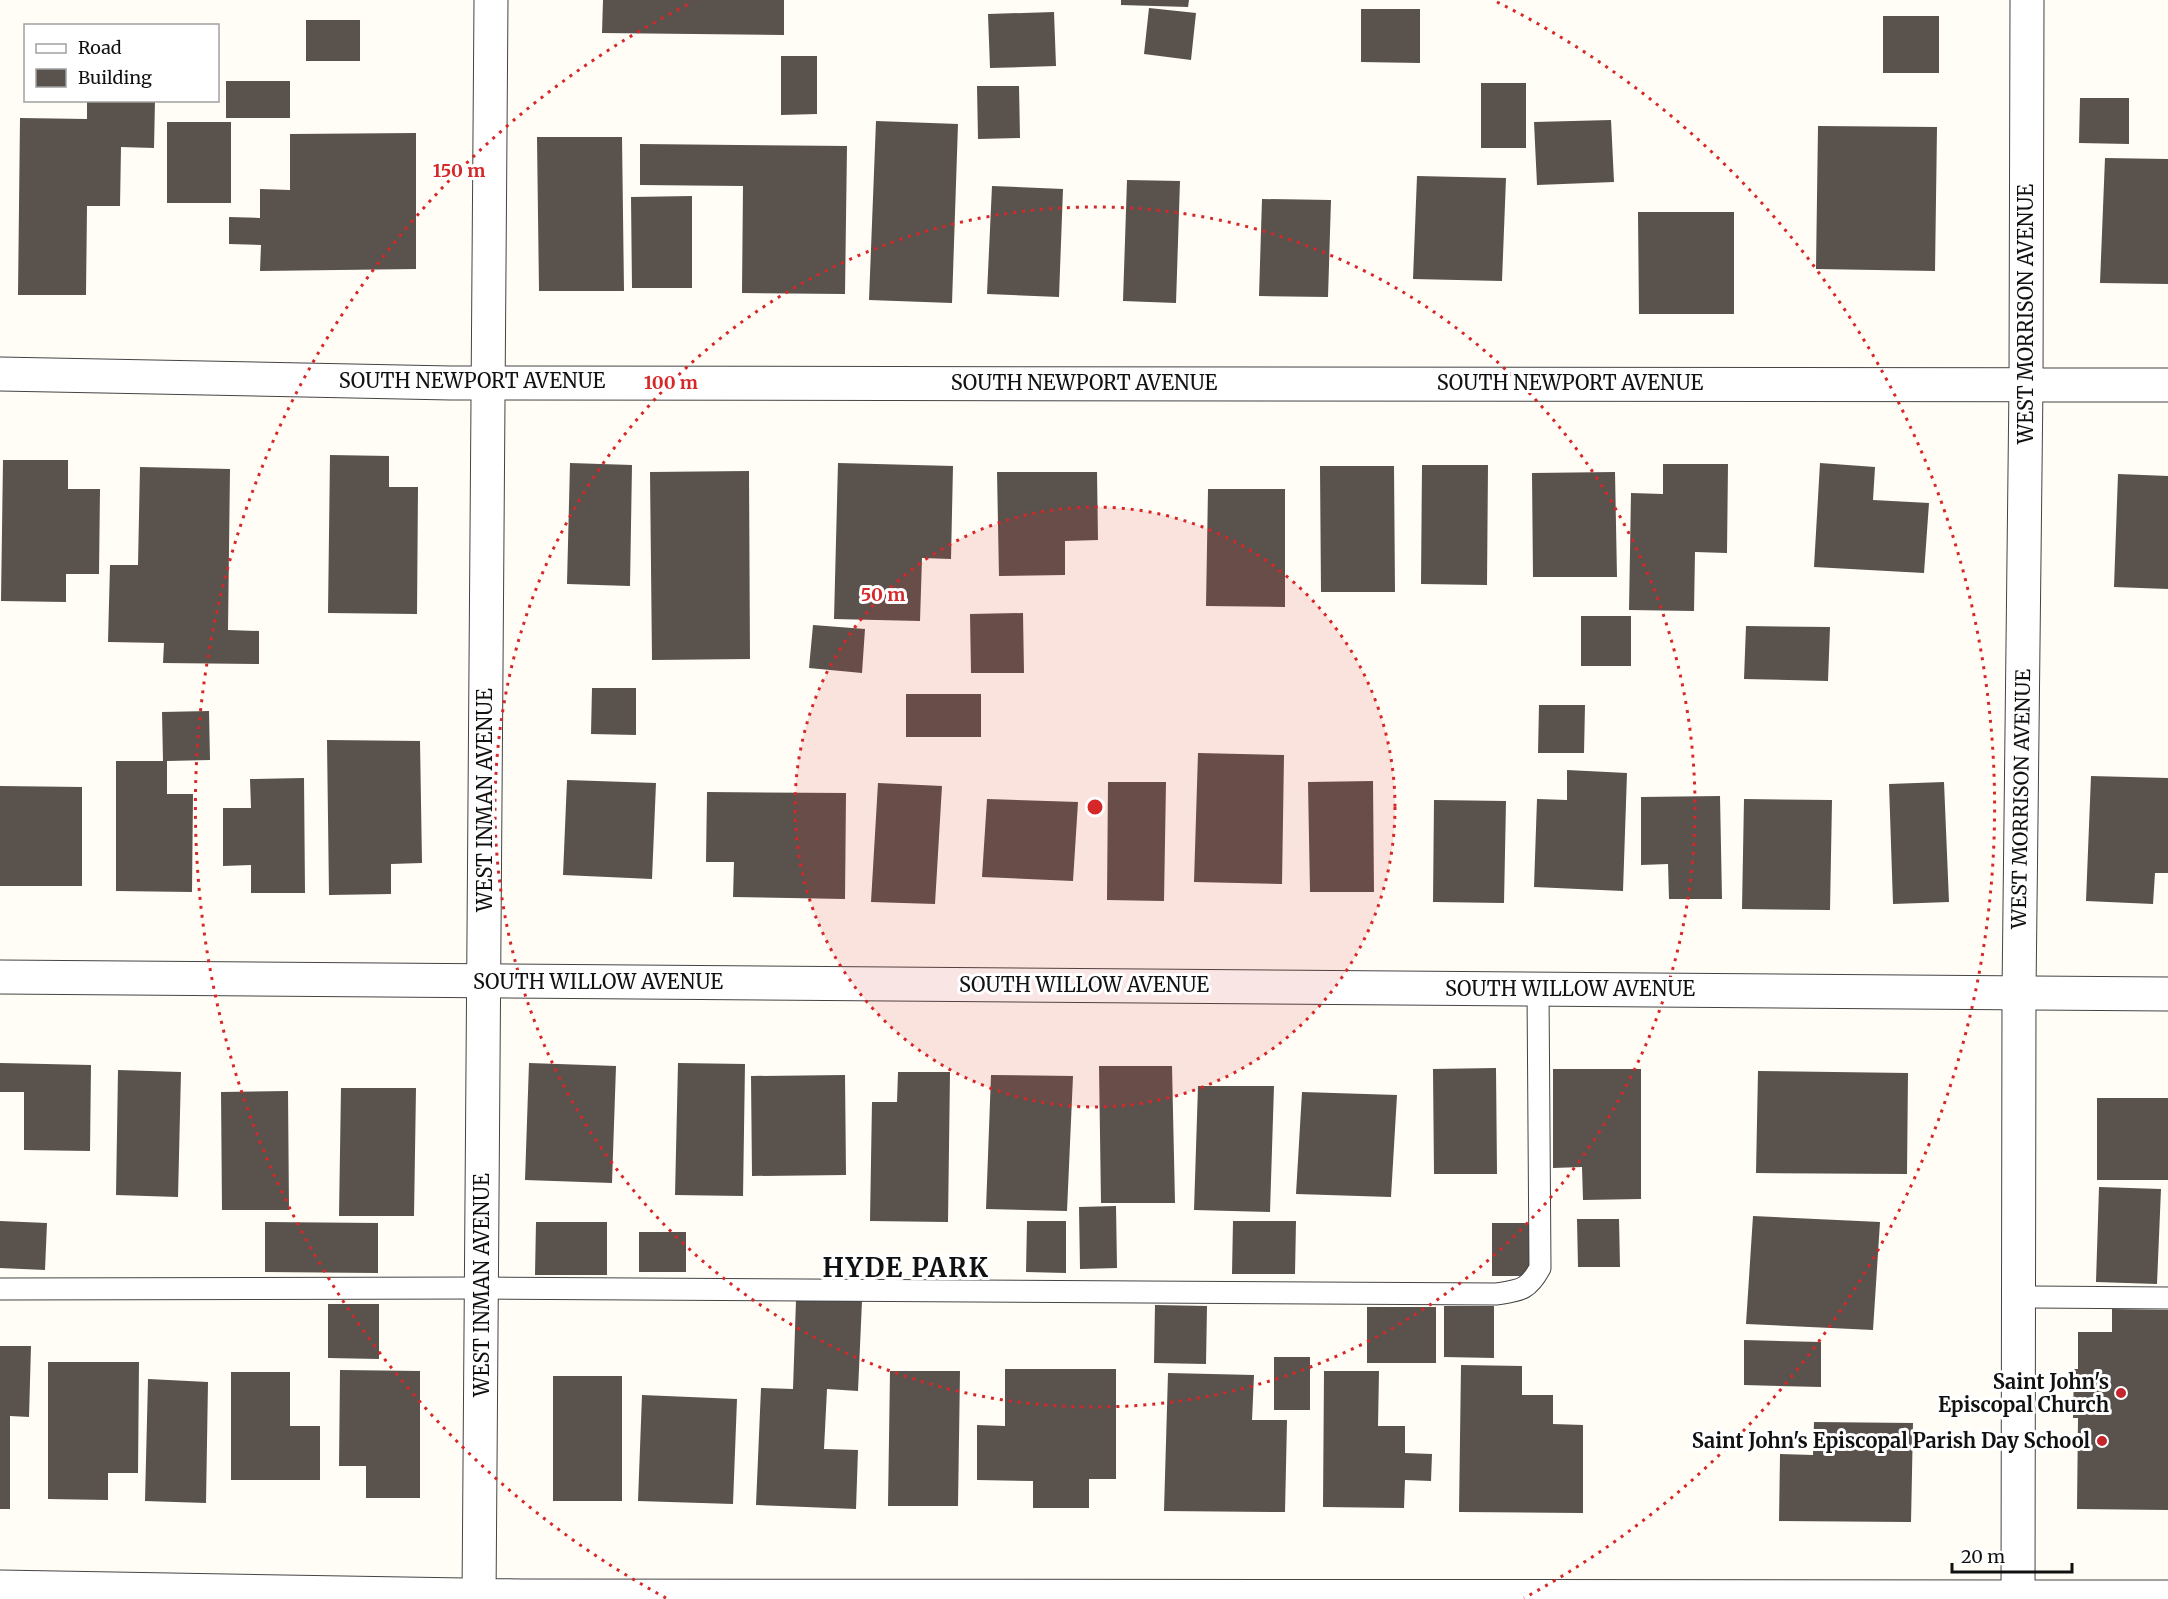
<svg xmlns="http://www.w3.org/2000/svg" width="2168" height="1599" font-family="Merriweather,serif">
<style>
.building{fill:#5a524d}
.lines{fill:none;stroke-linecap:round;stroke-linejoin:round}
.service-casing{stroke:#444;stroke-width:23}
.minor-casing{stroke:#444;stroke-width:35}
.tertiary-casing{stroke:#444;stroke-width:35}
.service{stroke:#fff;stroke-width:21}
.minor{stroke:#fff;stroke-width:33}
.tertiary{stroke:#fff;stroke-width:33}
.ring{fill:none;stroke:#d62828;stroke-width:3;stroke-dasharray:3 6}
.poi-dot{fill:#c4262e;stroke:#fff;stroke-width:2}
.labels{text-anchor:middle;stroke-width:6;stroke-linejoin:round;paint-order:stroke}
.street-label{font-size:20px;fill:#111;stroke:#fff}
.poi-label{font-size:20px;font-weight:bold;fill:#111;stroke:#fff;text-anchor:end}
.district-label{font-size:26px;font-weight:bold;letter-spacing:1.5px;fill:#111;stroke:#fff}
.centre{fill:#d62828;stroke:#fff;stroke-width:3}
.ring-label{font-size:18px;text-anchor:middle;font-weight:bold;fill:#d62828;stroke:#fff;stroke-width:6;stroke-linejoin:round;paint-order:stroke}
</style>
<rect width="100%" height="100%" fill="#fffdf5"/>
<path class="building" d="M 603,0 L 784,0 L 784,35 L 602,33 Z
M 1121,0 L 1189,0 L 1188,7 L 1121,5 Z
M 1149,8 L 1196,13 L 1191,60 L 1144,54 Z
M 1361,9 L 1420,9 L 1420,63 L 1361,62 Z
M 1054,12 L 1056,66 L 990,68 L 988,14 Z
M 1883,16 L 1939,16 L 1939,73 L 1883,73 Z
M 306,20 L 360,20 L 360,61 L 306,61 Z
M 781,56 L 817,56 L 817,114 L 781,115 Z
M 226,81 L 290,81 L 290,118 L 226,118 Z
M 1481,83 L 1526,83 L 1526,148 L 1481,148 Z
M 977,86 L 1019,86 L 1020,138 L 978,139 Z
M 2080,98 L 2129,98 L 2129,144 L 2079,143 Z
M 87,100 L 155,100 L 154,148 L 121,147 L 120,206 L 87,206 L 86,295 L 18,295 L 20,118 L 87,119 Z
M 1611,120 L 1614,182 L 1537,185 L 1534,122 Z
M 876,121 L 958,124 L 952,303 L 869,300 Z
M 167,122 L 231,122 L 231,203 L 167,203 Z
M 1818,126 L 1937,127 L 1935,271 L 1816,269 Z
M 416,133 L 416,269 L 260,271 L 261,245 L 229,244 L 229,217 L 260,218 L 260,189 L 290,190 L 290,134 Z
M 537,137 L 622,137 L 624,291 L 539,291 Z
M 640,144 L 847,146 L 845,294 L 742,293 L 743,186 L 640,185 Z
M 2105,158 L 2168,159 L 2168,284 L 2100,283 Z
M 1417,176 L 1506,178 L 1502,281 L 1413,279 Z
M 1127,180 L 1180,181 L 1176,303 L 1123,301 Z
M 992,186 L 1063,189 L 1059,297 L 987,294 Z
M 692,196 L 692,288 L 632,288 L 631,197 Z
M 1262,199 L 1331,200 L 1328,297 L 1259,296 Z
M 1638,212 L 1734,212 L 1734,314 L 1639,314 Z
M 330,455 L 389,456 L 389,487 L 418,487 L 417,614 L 328,613 Z
M 3,460 L 68,460 L 68,489 L 100,489 L 99,574 L 66,574 L 66,602 L 1,601 Z
M 570,463 L 632,465 L 630,586 L 567,584 Z
M 838,463 L 953,466 L 951,559 L 922,558 L 920,621 L 834,619 Z
M 1820,463 L 1875,467 L 1873,500 L 1929,503 L 1924,573 L 1814,567 Z
M 1663,464 L 1728,464 L 1727,553 L 1695,552 L 1694,611 L 1629,610 L 1631,493 L 1663,494 Z
M 1422,465 L 1488,465 L 1487,585 L 1421,584 Z
M 1320,466 L 1394,466 L 1395,592 L 1321,592 Z
M 140,467 L 230,469 L 228,630 L 259,631 L 259,664 L 163,663 L 164,643 L 108,642 L 110,565 L 138,565 Z
M 749,471 L 750,659 L 652,660 L 650,472 Z
M 997,472 L 1097,472 L 1098,540 L 1065,541 L 1065,575 L 999,576 Z
M 1615,472 L 1617,577 L 1533,577 L 1532,473 Z
M 2118,474 L 2168,476 L 2168,589 L 2114,587 Z
M 1208,489 L 1285,489 L 1285,607 L 1206,606 Z
M 1023,613 L 1024,673 L 971,673 L 970,614 Z
M 1581,616 L 1631,616 L 1631,666 L 1581,666 Z
M 813,625 L 865,629 L 862,673 L 809,668 Z
M 1746,626 L 1830,627 L 1828,681 L 1744,679 Z
M 592,688 L 636,688 L 636,735 L 591,734 Z
M 906,694 L 981,694 L 981,737 L 906,737 Z
M 1539,705 L 1585,705 L 1584,753 L 1538,753 Z
M 209,711 L 210,760 L 167,761 L 167,794 L 193,794 L 192,892 L 116,891 L 116,761 L 163,761 L 162,712 Z
M 327,740 L 420,741 L 422,863 L 391,864 L 391,894 L 329,895 Z
M 1198,753 L 1284,755 L 1282,884 L 1194,882 Z
M 1567,770 L 1627,773 L 1623,891 L 1534,887 L 1537,799 L 1567,800 Z
M 2091,776 L 2168,778 L 2168,873 L 2155,873 L 2153,904 L 2086,901 Z
M 304,778 L 305,893 L 251,893 L 251,865 L 223,866 L 223,808 L 251,808 L 250,779 Z
M 567,780 L 656,783 L 652,879 L 563,875 Z
M 1373,781 L 1374,892 L 1310,892 L 1308,782 Z
M 1108,782 L 1166,782 L 1164,901 L 1107,900 Z
M 1944,782 L 1949,902 L 1893,904 L 1889,784 Z
M 878,783 L 942,786 L 935,904 L 871,902 Z
M 0,786 L 82,787 L 82,886 L 0,886 Z
M 707,792 L 846,793 L 845,899 L 733,897 L 734,862 L 706,862 Z
M 1720,796 L 1722,899 L 1669,899 L 1668,864 L 1641,865 L 1641,797 Z
M 987,799 L 1078,802 L 1073,881 L 982,877 Z
M 1744,799 L 1832,800 L 1830,910 L 1742,909 Z
M 1434,800 L 1506,801 L 1504,903 L 1433,902 Z
M 0,1063 L 91,1065 L 90,1151 L 24,1150 L 24,1092 L 0,1092 Z
M 529,1063 L 616,1066 L 612,1183 L 525,1180 Z
M 678,1063 L 745,1064 L 743,1196 L 675,1195 Z
M 1099,1066 L 1172,1066 L 1175,1203 L 1101,1203 Z
M 1496,1068 L 1497,1174 L 1434,1174 L 1433,1069 Z
M 1553,1069 L 1641,1069 L 1641,1199 L 1583,1200 L 1582,1167 L 1553,1168 Z
M 118,1070 L 181,1072 L 178,1197 L 116,1195 Z
M 1758,1071 L 1908,1073 L 1907,1174 L 1756,1173 Z
M 898,1072 L 950,1072 L 948,1222 L 870,1221 L 872,1102 L 897,1102 Z
M 845,1075 L 846,1175 L 752,1176 L 751,1076 Z
M 991,1075 L 1073,1076 L 1067,1211 L 986,1209 Z
M 1198,1086 L 1274,1086 L 1270,1212 L 1194,1210 Z
M 341,1088 L 416,1088 L 414,1216 L 339,1216 Z
M 288,1091 L 289,1210 L 222,1210 L 221,1092 Z
M 1302,1092 L 1397,1095 L 1391,1197 L 1296,1194 Z
M 2097,1098 L 2168,1098 L 2168,1180 L 2097,1180 Z
M 2099,1187 L 2161,1189 L 2157,1284 L 2096,1282 Z
M 1116,1206 L 1117,1268 L 1080,1269 L 1079,1207 Z
M 1753,1216 L 1880,1222 L 1873,1330 L 1746,1324 Z
M 1577,1219 L 1619,1219 L 1620,1267 L 1578,1267 Z
M 0,1221 L 47,1223 L 45,1270 L 0,1268 Z
M 1027,1221 L 1066,1221 L 1066,1273 L 1026,1272 Z
M 1233,1221 L 1296,1221 L 1295,1274 L 1232,1274 Z
M 265,1222 L 378,1223 L 378,1273 L 265,1272 Z
M 536,1222 L 607,1222 L 607,1275 L 535,1275 Z
M 1492,1223 L 1532,1223 L 1532,1276 L 1492,1276 Z
M 639,1232 L 686,1232 L 686,1272 L 639,1272 Z
M 796,1300 L 862,1301 L 858,1391 L 827,1389 L 824,1449 L 858,1450 L 856,1509 L 756,1505 L 761,1388 L 793,1389 Z
M 328,1304 L 379,1304 L 379,1359 L 328,1358 Z
M 1155,1305 L 1207,1306 L 1206,1364 L 1154,1363 Z
M 1444,1306 L 1494,1306 L 1494,1358 L 1444,1357 Z
M 1367,1307 L 1436,1307 L 1436,1363 L 1367,1363 Z
M 2112,1309 L 2168,1310 L 2168,1510 L 2077,1509 L 2078,1418 L 2073,1418 L 2074,1369 L 2078,1369 L 2078,1332 L 2112,1332 Z
M 1744,1340 L 1821,1342 L 1821,1387 L 1744,1385 Z
M 0,1346 L 31,1346 L 29,1417 L 10,1416 L 10,1509 L 0,1509 Z
M 1274,1357 L 1310,1357 L 1310,1410 L 1274,1410 Z
M 48,1362 L 139,1362 L 138,1473 L 108,1473 L 108,1500 L 48,1499 Z
M 1461,1365 L 1522,1366 L 1522,1395 L 1553,1395 L 1553,1424 L 1583,1425 L 1583,1513 L 1459,1512 Z
M 1005,1369 L 1116,1369 L 1116,1479 L 1089,1479 L 1089,1508 L 1033,1508 L 1033,1481 L 977,1480 L 977,1425 L 1005,1426 Z
M 340,1370 L 420,1371 L 420,1498 L 366,1498 L 366,1466 L 339,1466 Z
M 890,1371 L 960,1371 L 958,1506 L 888,1506 Z
M 1324,1371 L 1379,1371 L 1378,1426 L 1405,1426 L 1405,1453 L 1432,1454 L 1431,1481 L 1405,1480 L 1404,1508 L 1323,1507 Z
M 231,1372 L 290,1372 L 290,1426 L 320,1426 L 320,1480 L 231,1480 Z
M 1168,1373 L 1254,1375 L 1252,1420 L 1287,1420 L 1285,1512 L 1164,1511 Z
M 553,1376 L 622,1376 L 622,1501 L 553,1501 Z
M 148,1379 L 208,1382 L 206,1503 L 145,1501 Z
M 642,1395 L 737,1399 L 733,1504 L 638,1501 Z
M 1814,1422 L 1913,1423 L 1911,1522 L 1779,1521 L 1780,1454 L 1813,1455 Z"/>
<g class="lines">
<g class="service-casing">
<path id="service" d="M 0,1289 L 482,1288 L 1497,1294 C 1521,1290 1528,1290 1540,1268 L 1538,989
M 2018,1297 L 2168,1298"/>
</g>
<g class="minor-casing">
<path id="minor" d="M 0,374 L 451,383 L 2168,385
M 0,1587 L 522,1596 L 2168,1597
M 479,1599 L 491,0
M 2018,1599 L 2019,993 L 2026,384 L 2027,0"/>
</g>
<g class="tertiary-casing">
<path id="tertiary" d="M 0,977 L 2168,994"/>
</g>
<use href="#service" class="service"/>
<use href="#minor" class="minor"/>
<use href="#tertiary" class="tertiary"/>
</g>
<circle cx="1095" cy="807" r="300" fill="#d62828" fill-opacity=".12"/>
<g class="ring">
<circle cx="1095" cy="807" r="300"/>
<circle cx="1095" cy="807" r="600"/>
<path d="M666 1598A900 900 0 0 1 693 2M1497 2A900 900 0 0 1 1524 1598"/>
</g>
<g class="poi-dot">
<circle cx="2121" cy="1393" r="6"/>
<circle cx="2102" cy="1441" r="6"/>
</g>
<g class="labels">
<g class="street-label">
<text transform="translate(2026 314) rotate(-90)" y="7">WEST MORRISON AVENUE</text>
<text x="472" y="388">SOUTH NEWPORT AVENUE</text>
<text x="1084" y="390">SOUTH NEWPORT AVENUE</text>
<text x="1570" y="390">SOUTH NEWPORT AVENUE</text>
<text transform="translate(2021 799) rotate(-89)" y="7">WEST MORRISON AVENUE</text>
<text transform="translate(485 800) rotate(-90)" y="7">WEST INMAN AVENUE</text>
<text x="598" y="989">SOUTH WILLOW AVENUE</text>
<text x="1084" y="992">SOUTH WILLOW AVENUE</text>
<text x="1570" y="996">SOUTH WILLOW AVENUE</text>
<text transform="translate(482 1285) rotate(-90)" y="7">WEST INMAN AVENUE</text>
</g>
<g class="poi-label">
<text x="2109" y="1389">Saint John's<tspan x="2109" dy="23">Episcopal Church</tspan></text>
<text x="2090" y="1448">Saint John's Episcopal Parish Day School</text>
</g>
<g class="district-label">
<text x="906" y="1277">HYDE PARK</text>
</g>
</g>
<circle cx="1095" cy="807" r="9" class="centre"/>
<g class="ring-label">
<text x="459" y="177">150 m</text>
<text x="671" y="389">100 m</text>
<text x="883" y="601">50 m</text>
</g>
<rect x="24" y="24" width="195" height="78" fill="#ffffff" stroke="#a0a0a0" stroke-width="1.5"/>
<rect x="36" y="44" width="30" height="9" fill="#ffffff" stroke="#a0a0a0" stroke-width="1.5"/>
<text x="78" y="54" font-size="18" fill="#111111">Road</text>
<rect x="36" y="69" width="30" height="18" fill="#5a524d" stroke="#a0a0a0" stroke-width="1.5"/>
<text x="78" y="84" font-size="18" fill="#111111">Building</text>
<path d="M1952 1563v9h120v-9" fill="none" stroke="#111111" stroke-width="3"/>
<text x="1961" y="1563" font-size="18" fill="#111111" stroke="#ffffff" stroke-width="4.5" paint-order="stroke">20 m</text>
</svg>
